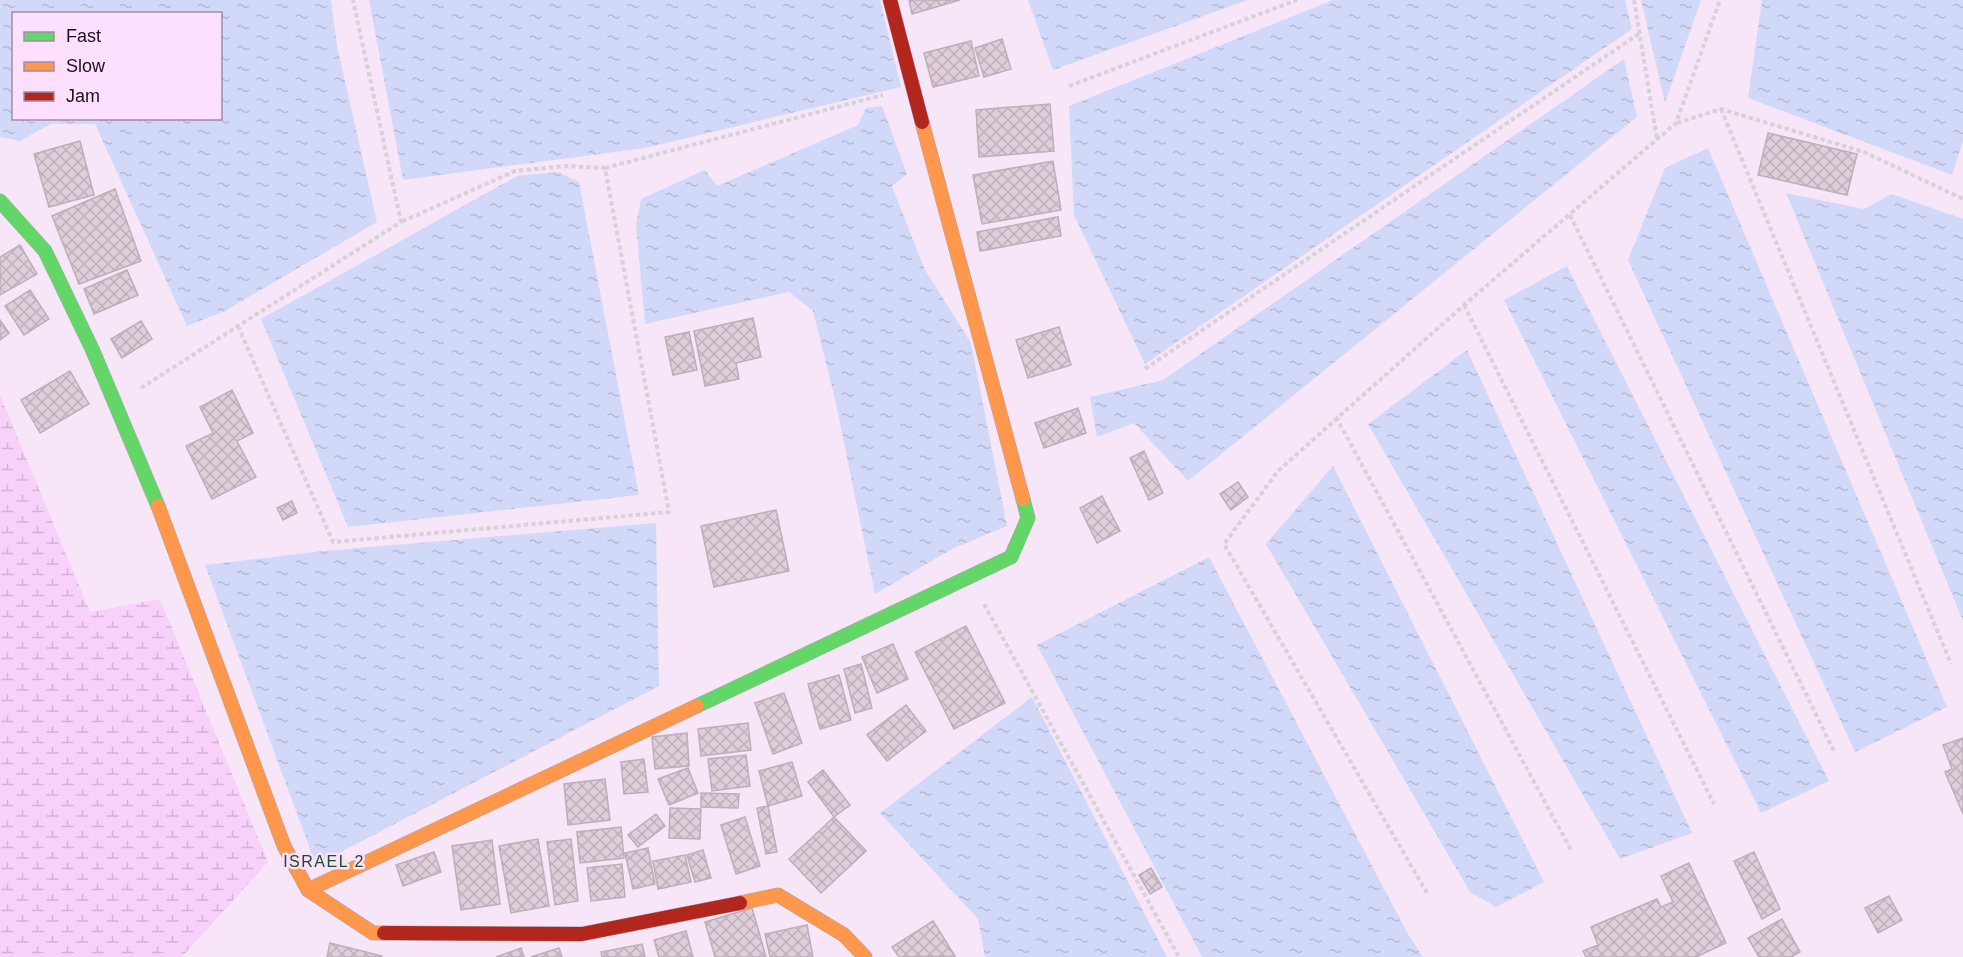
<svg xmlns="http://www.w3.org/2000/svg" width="1963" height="957" font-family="Arial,sans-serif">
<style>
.wetland{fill:url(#wetland-marsh)}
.water{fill:url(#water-ripples);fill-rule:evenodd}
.building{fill:url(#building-cross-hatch);stroke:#bdaeba;stroke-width:1.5}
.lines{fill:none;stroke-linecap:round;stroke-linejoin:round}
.fast-casing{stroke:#b1a4b2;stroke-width:15}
.slow-casing{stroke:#b1a4b2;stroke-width:15}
.jam-casing{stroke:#b1a4b2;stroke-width:15}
.path{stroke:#d7d2d7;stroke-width:4;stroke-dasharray:4.5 3;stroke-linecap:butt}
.fast{stroke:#63d668;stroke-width:14}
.slow{stroke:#ff974d;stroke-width:14}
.jam{stroke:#b3261e;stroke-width:14}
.labels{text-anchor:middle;stroke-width:5;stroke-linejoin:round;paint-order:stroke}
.neighbourhood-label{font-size:16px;letter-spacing:1.5px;fill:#184f1c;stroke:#fddfff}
</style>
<defs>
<pattern id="wetland-marsh" width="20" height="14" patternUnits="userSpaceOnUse" patternTransform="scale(1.5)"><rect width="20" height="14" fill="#f8d1fb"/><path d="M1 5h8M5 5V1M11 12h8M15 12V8" fill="none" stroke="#d4b2d7"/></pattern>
<pattern id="water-ripples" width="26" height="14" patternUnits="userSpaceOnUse" patternTransform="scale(1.5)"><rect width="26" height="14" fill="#d2d9f8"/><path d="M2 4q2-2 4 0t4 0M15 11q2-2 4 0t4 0" fill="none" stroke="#b4b9d4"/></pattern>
<pattern id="building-cross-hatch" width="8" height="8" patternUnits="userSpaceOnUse" patternTransform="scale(1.5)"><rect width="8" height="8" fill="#ddceda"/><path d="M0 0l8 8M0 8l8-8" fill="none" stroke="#bdb0bb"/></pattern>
</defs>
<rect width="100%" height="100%" fill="#f7e6f8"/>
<path class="wetland" d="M 0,395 L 90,612 L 160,599 L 268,862 L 182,957 L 0,957 Z"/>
<path class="water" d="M 0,0 L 331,0 L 337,46 L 377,222 L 225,311 L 187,326 L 95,124 L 51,124 L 20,141 L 0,137 ZM 14,14 L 220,14 L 220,118 L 14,118 Z
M 369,0 L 880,0 L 901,87 L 645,148 L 403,180 Z
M 1028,0 L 1248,0 L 1053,70 Z
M 1333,0 L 1625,0 L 1632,29 L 1145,364 L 1074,215 L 1069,106 Z
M 1641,0 L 1701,0 L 1665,103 Z
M 1762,0 L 1963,0 L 1963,141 L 1952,175 L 1748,98 Z
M 1624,59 L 1637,117 L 1188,481 L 1134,423 L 1097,437 L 1090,397 L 1163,380 Z
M 882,106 L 907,174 L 892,186 L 924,268 L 971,343 L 1007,526 L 954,548 L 875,594 L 835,399 L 813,311 L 789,292 L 645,324 L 636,225 L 641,199 L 705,170 L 717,186 L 858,125 L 866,108 Z
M 1708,148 L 1947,707 L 1855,752 L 1628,260 L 1665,168 Z
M 558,172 L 579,182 L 639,495 L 348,527 L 261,319 L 517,176 Z
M 1786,193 L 1864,209 L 1892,194 L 1963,219 L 1963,621 Z
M 1567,266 L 1829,781 L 1761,813 L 1504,300 Z
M 1467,350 L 1692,833 L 1620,859 L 1368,424 Z
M 1333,466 L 1544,882 L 1496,907 L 1470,892 L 1266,544 Z
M 656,523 L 659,686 L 316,865 L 205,565 L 323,551 Z
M 1209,557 L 1409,936 L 1423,957 L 1202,957 L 1037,645 Z
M 1032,697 L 1167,957 L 985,957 L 978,919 L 880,813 Z"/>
<path class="building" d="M 909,0 L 960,0 L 912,14 Z
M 1002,39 L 1011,69 L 984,77 L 975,48 Z
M 971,41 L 979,76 L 933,87 L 924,53 Z
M 1050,104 L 1054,151 L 979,157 L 976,110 Z
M 1768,133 L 1857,154 L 1847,195 L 1758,175 Z
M 80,141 L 94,195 L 49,207 L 34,154 Z
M 1053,161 L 1061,210 L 982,224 L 973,175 Z
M 115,189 L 141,261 L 79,284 L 52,216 Z
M 1058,217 L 1061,236 L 980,251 L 977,232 Z
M 20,245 L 37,274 L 0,295 L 0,257 Z
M 127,270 L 138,295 L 94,314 L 84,289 Z
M 30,290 L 49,319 L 24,335 L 5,306 Z
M 753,318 L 761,357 L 736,363 L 739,379 L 705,386 L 694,331 Z
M 0,320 L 9,333 L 0,340 Z
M 141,321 L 152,339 L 122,358 L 111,339 Z
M 1059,327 L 1071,365 L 1028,378 L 1016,340 Z
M 689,332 L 697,370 L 673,375 L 665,337 Z
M 70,371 L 89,404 L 40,433 L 21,400 Z
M 232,390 L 253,433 L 237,441 L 256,477 L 212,499 L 186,446 L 213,433 L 200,407 Z
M 1078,408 L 1086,433 L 1044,448 L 1035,423 Z
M 1144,451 L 1163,493 L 1149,500 L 1130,458 Z
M 1238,482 L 1248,497 L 1231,510 L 1220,494 Z
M 1102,496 L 1120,531 L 1097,543 L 1080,508 Z
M 292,501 L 297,513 L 283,520 L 277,508 Z
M 776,510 L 789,571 L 714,587 L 701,526 Z
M 966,626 L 1005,703 L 954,729 L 915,652 Z
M 893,644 L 908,679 L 877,693 L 862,657 Z
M 861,664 L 872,708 L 855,713 L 844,669 Z
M 839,675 L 851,720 L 820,729 L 808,684 Z
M 784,693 L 802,743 L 773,754 L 755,703 Z
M 906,705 L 926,731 L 887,761 L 867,735 Z
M 748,723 L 751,750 L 701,756 L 698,729 Z
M 687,733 L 689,766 L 655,769 L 652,737 Z
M 1963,738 L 1963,814 L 1945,772 L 1952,769 L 1943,745 Z
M 746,755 L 750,786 L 712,791 L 708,759 Z
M 644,759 L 648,792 L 624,794 L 621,762 Z
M 792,762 L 802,796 L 768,806 L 759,771 Z
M 688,768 L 698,793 L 669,805 L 658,779 Z
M 823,770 L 850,805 L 834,817 L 808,782 Z
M 605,779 L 610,820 L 568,825 L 564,784 Z
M 701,793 L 739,794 L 738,808 L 701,807 Z
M 768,806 L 777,852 L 766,854 L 757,808 Z
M 670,808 L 701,809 L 700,839 L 669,838 Z
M 656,814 L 665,826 L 638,847 L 628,835 Z
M 745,817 L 760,866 L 736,874 L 721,825 Z
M 834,817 L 866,851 L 821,893 L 789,859 Z
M 621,827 L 624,858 L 580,863 L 577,832 Z
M 538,839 L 549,906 L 511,913 L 499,846 Z
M 571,839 L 578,901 L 555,905 L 547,842 Z
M 492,840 L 500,904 L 461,910 L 452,846 Z
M 648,848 L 655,884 L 633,889 L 625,853 Z
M 703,850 L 711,878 L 695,882 L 687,855 Z
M 434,852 L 441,872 L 403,886 L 396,865 Z
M 1754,852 L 1780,909 L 1762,919 L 1734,861 Z
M 685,855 L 691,882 L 658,889 L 653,861 Z
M 1689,863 L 1726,943 L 1696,957 L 1586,957 L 1583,951 L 1598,945 L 1591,927 L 1657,899 L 1661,907 L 1673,902 L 1661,876 Z
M 622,864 L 625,897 L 591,901 L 587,868 Z
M 1151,868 L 1162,887 L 1150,894 L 1139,875 Z
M 1889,896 L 1902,920 L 1878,933 L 1865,908 Z
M 752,908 L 766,957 L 715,957 L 705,922 Z
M 1782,919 L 1800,952 L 1791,957 L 1759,957 L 1748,938 Z
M 933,921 L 955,956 L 899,957 L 892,947 Z
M 807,925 L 813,957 L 770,957 L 765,934 Z
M 686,931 L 693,957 L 659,957 L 654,940 Z
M 330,943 L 382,956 L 382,957 L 327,957 Z
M 642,944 L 645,957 L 602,957 L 601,952 Z
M 521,948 L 524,957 L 496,957 Z
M 559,948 L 562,957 L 531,957 Z"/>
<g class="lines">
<g class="fast-casing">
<path id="fast" d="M 0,201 L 45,251 L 93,351 L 158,506
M 697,706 L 1011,557 L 1028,518 L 1023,499"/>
</g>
<g class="slow-casing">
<path id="slow" d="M 922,122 L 1023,499
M 158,506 L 284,846 L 308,890 L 373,933 L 384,933
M 308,890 L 697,706
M 740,903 L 778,895 L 844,935 L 865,957"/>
</g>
<g class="jam-casing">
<path id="jam" d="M 890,0 L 922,122
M 384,933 L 582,934 L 740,903"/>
</g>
<path class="path" d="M 1634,0 L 1657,139
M 1069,86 L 1297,0
M 1721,109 L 1951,664
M 1677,123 L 1721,109 L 1864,152 L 1963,199
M 605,168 L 883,95
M 1570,215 L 1835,753
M 1464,305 L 1714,804
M 238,326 L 333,542 L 669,512 L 605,168 L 566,166 L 515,171 L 401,222
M 1145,369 L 1640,33
M 141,388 L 401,222 L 353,0
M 1336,417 L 1571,850
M 984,604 L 1179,957
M 1427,893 L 1224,544 L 1278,471 L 1464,305 L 1676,123 L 1720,0"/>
<use href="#fast" class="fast"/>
<use href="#slow" class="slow"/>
<use href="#jam" class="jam"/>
</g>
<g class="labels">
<g class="neighbourhood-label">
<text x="324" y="867">ISRAEL 2</text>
</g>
</g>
<rect x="12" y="12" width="210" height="108" fill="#fddfff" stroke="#a38da5" stroke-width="1.5"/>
<rect x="24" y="32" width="30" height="9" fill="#63d668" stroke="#a38da5" stroke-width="1.5"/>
<text x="66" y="42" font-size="18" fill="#1c121d">Fast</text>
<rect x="24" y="62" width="30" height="9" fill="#ff974d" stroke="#a38da5" stroke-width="1.5"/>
<text x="66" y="72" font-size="18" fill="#1c121d">Slow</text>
<rect x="24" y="92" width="30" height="9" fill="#b3261e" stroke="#a38da5" stroke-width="1.5"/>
<text x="66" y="102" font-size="18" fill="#1c121d">Jam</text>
</svg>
